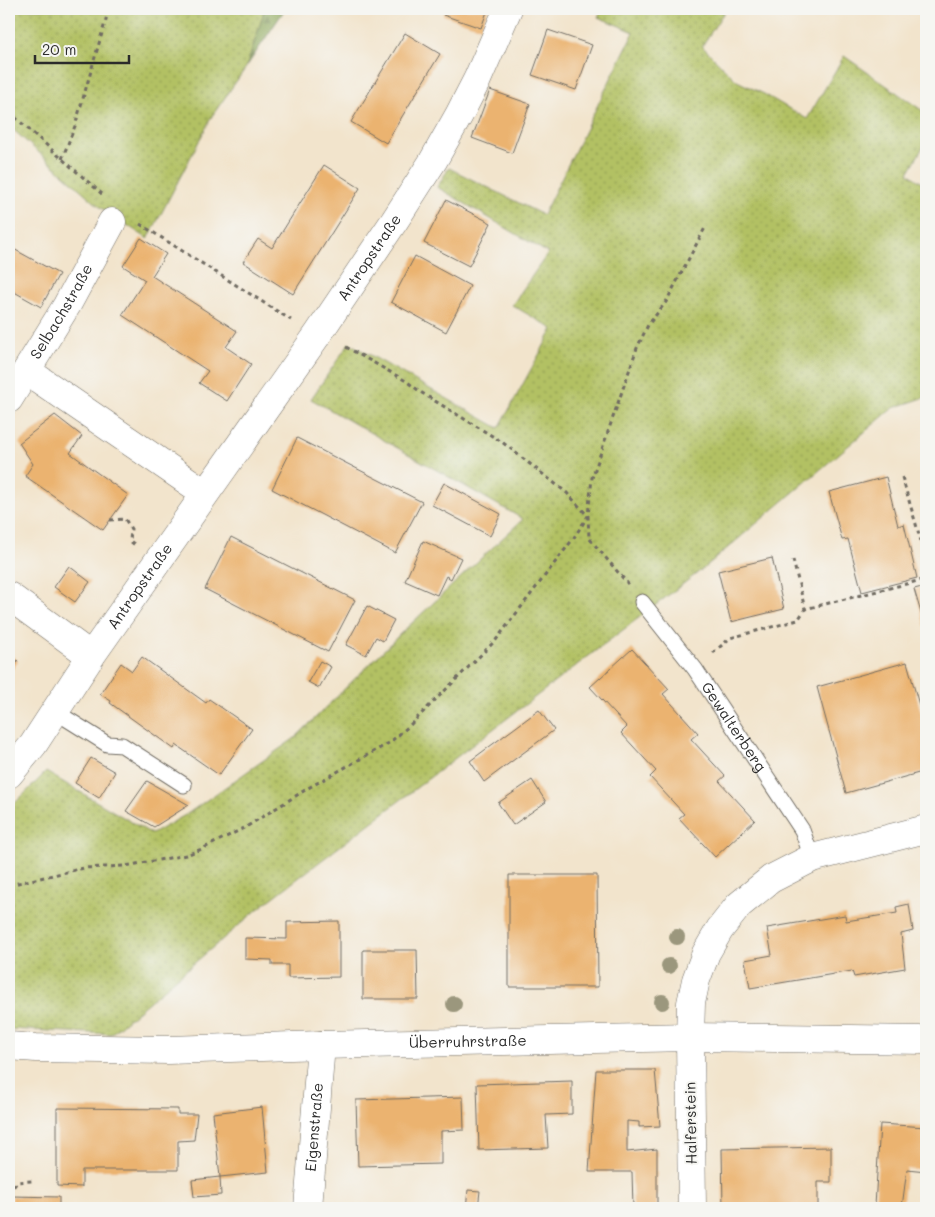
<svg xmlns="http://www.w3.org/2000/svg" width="935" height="1217" font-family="Mali,sans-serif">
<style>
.grass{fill:url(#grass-dots);stroke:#6e7648}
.forest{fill:url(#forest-firs);stroke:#5c6942}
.building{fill:#ebb370}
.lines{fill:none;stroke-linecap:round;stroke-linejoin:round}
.service-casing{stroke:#716c63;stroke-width:17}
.minor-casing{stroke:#716c63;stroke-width:29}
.secondary-casing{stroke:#716c63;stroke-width:29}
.path{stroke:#716c63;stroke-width:3;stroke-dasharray:4 4;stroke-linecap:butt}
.service{stroke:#fff;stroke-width:15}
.minor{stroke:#fff;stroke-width:28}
.secondary{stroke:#fff;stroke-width:28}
.tree{fill:#9b977d}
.labels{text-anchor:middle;stroke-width:4;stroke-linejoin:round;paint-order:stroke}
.street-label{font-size:15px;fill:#2b2b2b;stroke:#f6f6f2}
</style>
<defs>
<pattern id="grass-dots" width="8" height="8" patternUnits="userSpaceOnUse" patternTransform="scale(1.25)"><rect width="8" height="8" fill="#b2c164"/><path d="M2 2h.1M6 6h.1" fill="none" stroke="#919d53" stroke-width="1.8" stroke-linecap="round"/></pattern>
<pattern id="forest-firs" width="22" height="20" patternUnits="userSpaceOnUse" patternTransform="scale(1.25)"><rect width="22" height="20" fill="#8da75a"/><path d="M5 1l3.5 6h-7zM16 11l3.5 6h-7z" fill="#73884b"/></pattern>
</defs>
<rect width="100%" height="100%" fill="#f6f6f2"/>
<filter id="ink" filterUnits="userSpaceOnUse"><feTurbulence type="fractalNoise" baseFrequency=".02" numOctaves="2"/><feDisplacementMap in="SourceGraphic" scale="10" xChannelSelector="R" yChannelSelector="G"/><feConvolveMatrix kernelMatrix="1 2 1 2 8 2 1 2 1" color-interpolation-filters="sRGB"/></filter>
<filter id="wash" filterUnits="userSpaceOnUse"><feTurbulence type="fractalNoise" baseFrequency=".0096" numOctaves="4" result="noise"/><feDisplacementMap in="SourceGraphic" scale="20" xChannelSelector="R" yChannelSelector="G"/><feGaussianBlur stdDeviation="1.12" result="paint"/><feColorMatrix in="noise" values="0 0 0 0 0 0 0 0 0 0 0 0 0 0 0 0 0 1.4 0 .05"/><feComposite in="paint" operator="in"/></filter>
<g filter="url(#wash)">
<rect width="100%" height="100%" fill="#f2e4cc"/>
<path class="grass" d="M 9,9 L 265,9 L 247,66 L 212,116 L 148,239 L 100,207 L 9,126 Z
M 602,9 L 726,9 L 702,46 L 737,81 L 764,94 L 807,119 L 844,56 L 926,113 L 926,142 L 908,173 L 926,186 L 926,397 L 893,408 L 704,568 L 258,909 L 111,1034 L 9,1029 L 9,809 L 46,772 L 152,834 L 187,814 L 295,738 L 399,635 L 523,519 L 311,399 L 349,343 L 499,428 L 553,329 L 512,305 L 548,253 L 437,187 L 449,168 L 543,215 L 634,32 L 598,17 Z"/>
<path class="forest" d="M 265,9 L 285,9 L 247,66 Z"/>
<g id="blocks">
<path class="building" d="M 445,9 L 488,9 L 481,28 L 443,15 Z
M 548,30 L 592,45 L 576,90 L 532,75 Z
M 405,33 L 440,54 L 386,143 L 351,122 Z
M 490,90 L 530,104 L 512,153 L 472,138 Z
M 324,165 L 360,188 L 293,294 L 243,262 L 258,239 L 272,248 Z
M 446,200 L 491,223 L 469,266 L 424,243 Z
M 141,238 L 166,254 L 152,276 L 237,331 L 226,347 L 251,364 L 227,401 L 199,383 L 208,371 L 122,315 L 145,280 L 123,266 Z
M 10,247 L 59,274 L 41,307 L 9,289 Z
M 415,256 L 470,286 L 446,332 L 391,302 Z
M 55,415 L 82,436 L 70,453 L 128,495 L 103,530 L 25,476 L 33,464 L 19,443 Z
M 297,438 L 422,502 L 395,553 L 272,489 Z
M 886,477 L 898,526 L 904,524 L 917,578 L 862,592 L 848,539 L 842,540 L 829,492 Z
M 444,483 L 501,514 L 490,536 L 432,505 Z
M 231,537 L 355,600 L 328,652 L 205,589 Z
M 423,541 L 461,558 L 451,579 L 446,576 L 437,595 L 405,581 Z
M 772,558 L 784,609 L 731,622 L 718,571 Z
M 69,566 L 90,582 L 75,602 L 54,587 Z
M 926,586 L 926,630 L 914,589 Z
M 367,606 L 394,620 L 383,641 L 376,637 L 366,655 L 346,645 Z
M 632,649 L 669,689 L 663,694 L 698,733 L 691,739 L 725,776 L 719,781 L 755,820 L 715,857 L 679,818 L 684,814 L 650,777 L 656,771 L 621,733 L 627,727 L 590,687 Z
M 9,654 L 18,661 L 9,675 Z
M 142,657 L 206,703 L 209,699 L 252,729 L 219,775 L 176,745 L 174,749 L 110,703 L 111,701 L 100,694 L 121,663 L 132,671 Z
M 320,661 L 331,667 L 319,688 L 308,682 Z
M 907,662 L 926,730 L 926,771 L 846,793 L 817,687 Z
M 539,710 L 554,730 L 484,782 L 470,761 Z
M 91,758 L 115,772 L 99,798 L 75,783 Z
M 532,780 L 546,802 L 513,825 L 498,803 Z
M 147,781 L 189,805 L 154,827 L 126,811 Z
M 509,875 L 597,875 L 598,987 L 509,987 Z
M 909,904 L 913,931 L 901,934 L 905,968 L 854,977 L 852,971 L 750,988 L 745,960 L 772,955 L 767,928 L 845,915 L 846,921 L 897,913 L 896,907 Z
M 339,921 L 339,977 L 288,978 L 288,965 L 272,965 L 272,960 L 245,959 L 245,938 L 287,939 L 287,922 Z
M 363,950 L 417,950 L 418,999 L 363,999 Z
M 596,1070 L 655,1070 L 660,1126 L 639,1127 L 639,1122 L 627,1121 L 627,1152 L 657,1149 L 657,1208 L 633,1208 L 632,1172 L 589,1172 Z
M 572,1081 L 572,1114 L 546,1115 L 548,1148 L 479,1150 L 477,1084 Z
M 463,1097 L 464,1130 L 441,1131 L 441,1164 L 358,1166 L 356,1100 Z
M 262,1107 L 268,1172 L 220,1177 L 213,1113 Z
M 57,1108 L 178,1109 L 178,1114 L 197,1114 L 194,1140 L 178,1141 L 178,1170 L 82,1170 L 82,1187 L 57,1186 Z
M 880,1124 L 926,1127 L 926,1171 L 907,1169 L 902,1207 L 875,1206 Z
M 831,1147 L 831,1182 L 818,1182 L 818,1208 L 723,1208 L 722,1149 Z
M 220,1177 L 221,1195 L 194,1197 L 192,1180 Z
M 468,1190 L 480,1191 L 478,1208 L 466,1208 Z
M 12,1196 L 59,1197 L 59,1208 L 12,1208 Z"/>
</g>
</g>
<g filter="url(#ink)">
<use href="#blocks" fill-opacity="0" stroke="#716c63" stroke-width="1"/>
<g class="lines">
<g class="service-casing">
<g id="service">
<path id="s1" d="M 642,602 L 695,669 L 802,830 L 812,858"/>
<path d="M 56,712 L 107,744 L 122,745 L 184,785"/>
</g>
</g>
<g class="minor-casing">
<g id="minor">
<path d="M 27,371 L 205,493"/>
<path id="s2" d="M 9,399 L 67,305 L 112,222"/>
<path d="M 9,596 L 91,656"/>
<path id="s3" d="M 9,774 L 33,745 L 91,656 L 318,334 L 395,220 L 433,161 L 459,115 L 477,80 L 508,9"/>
<path id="s4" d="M 308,1208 L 321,1045"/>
<path d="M 692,1208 L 690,1037 L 691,1003 L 696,980 L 706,953 L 720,929 L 739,905 L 771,879 L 812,858 L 926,829"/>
</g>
</g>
<g class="secondary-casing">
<g id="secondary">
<path id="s5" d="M 9,1046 L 36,1048 L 168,1050 L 321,1045 L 690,1037 L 926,1040"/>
</g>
</g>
<path class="path" d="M 9,112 L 102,194
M 62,159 L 75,126 L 109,9
M 140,224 L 291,320
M 346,347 L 406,381 L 422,393 L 502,442 L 567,493 L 588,516 L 589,538 L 628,584
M 902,477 L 926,558
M 110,520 L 125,519 L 131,529 L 130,541 L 135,545
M 793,560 L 805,609
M 713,653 L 730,638 L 798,620 L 805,609 L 926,579
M 9,885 L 84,868 L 125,866 L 186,855 L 202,849 L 246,827 L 310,787 L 389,743 L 409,726 L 496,640 L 573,539 L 588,516 L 592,478 L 637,348 L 648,325 L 666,302 L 706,226
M 9,1193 L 17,1182 L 32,1181"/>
<use href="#service" class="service"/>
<use href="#minor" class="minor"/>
<use href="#secondary" class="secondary"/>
</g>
<g class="tree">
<circle cx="677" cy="937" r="8"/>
<circle cx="669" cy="966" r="8"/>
<circle cx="662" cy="1002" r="8"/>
<circle cx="454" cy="1004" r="8"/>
</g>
</g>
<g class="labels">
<g class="street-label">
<text dy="5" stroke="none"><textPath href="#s3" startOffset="630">Antropstraße</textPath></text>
<text dy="5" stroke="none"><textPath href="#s2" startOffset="102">Selbachstraße</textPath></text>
<text dy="5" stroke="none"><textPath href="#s3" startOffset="229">Antropstraße</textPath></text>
<text dy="5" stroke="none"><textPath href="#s1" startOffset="155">Gewalterberg</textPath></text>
<text dy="5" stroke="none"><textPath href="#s5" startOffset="459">Überruhrstraße</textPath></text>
<text transform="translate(691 1123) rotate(-91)" y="5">Halferstein</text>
<text dy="5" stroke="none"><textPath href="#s4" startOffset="81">Eigenstraße</textPath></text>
</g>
</g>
<rect width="935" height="1217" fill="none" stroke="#f6f6f2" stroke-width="30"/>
<path d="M35 55v8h94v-8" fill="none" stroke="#2b2b2b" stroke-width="2.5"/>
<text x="42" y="55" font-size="15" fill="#2b2b2b" stroke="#f6f6f2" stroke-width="4" paint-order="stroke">20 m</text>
</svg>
